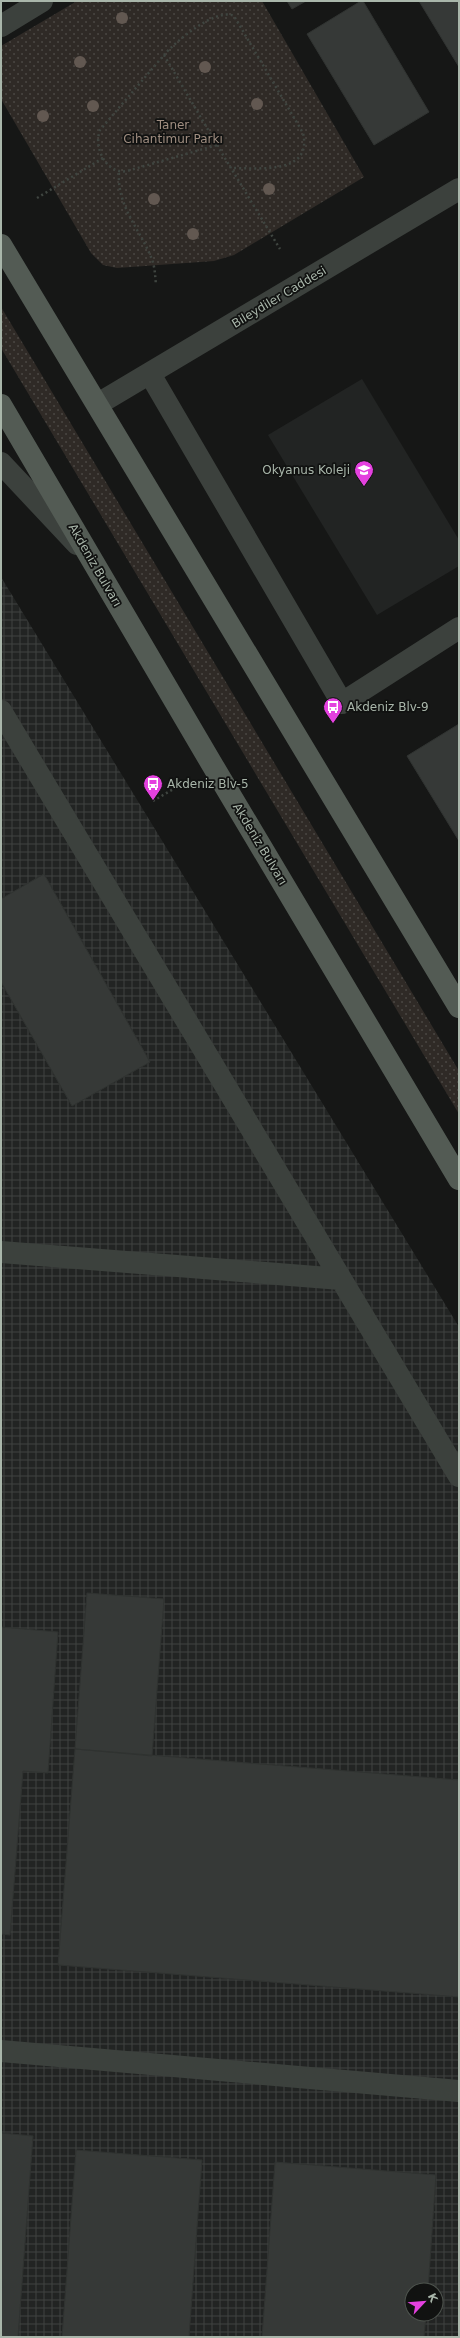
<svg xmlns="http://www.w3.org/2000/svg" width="460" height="2338" font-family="'DejaVu Sans',sans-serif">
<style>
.built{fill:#222423}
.industrial{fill:url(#industrial-grid);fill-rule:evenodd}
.green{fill:url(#green-dots)}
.building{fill:#363937;stroke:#303331}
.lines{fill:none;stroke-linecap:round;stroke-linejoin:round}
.path{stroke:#3f4540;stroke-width:2.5;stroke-dasharray:2 3;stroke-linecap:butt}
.minor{stroke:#3c413d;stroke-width:22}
.major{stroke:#535b54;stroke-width:22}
.tree{fill:#625851}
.labels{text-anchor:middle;stroke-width:3.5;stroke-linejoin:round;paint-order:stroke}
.park-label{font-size:12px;fill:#a08e81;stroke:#111211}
.street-label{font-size:12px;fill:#a9b6aa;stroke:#111211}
.poi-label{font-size:12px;fill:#a9b6aa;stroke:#111211;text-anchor:start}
</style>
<defs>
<pattern id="industrial-grid" width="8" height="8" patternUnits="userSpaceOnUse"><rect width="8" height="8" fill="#222423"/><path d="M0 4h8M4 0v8" fill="none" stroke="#3f4240"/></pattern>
<pattern id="green-dots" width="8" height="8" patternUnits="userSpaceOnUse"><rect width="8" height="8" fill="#2f2a26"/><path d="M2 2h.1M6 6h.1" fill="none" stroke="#4a4743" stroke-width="1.8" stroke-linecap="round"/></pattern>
</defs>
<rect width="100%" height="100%" fill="#161716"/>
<path class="built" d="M 362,379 L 459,540 L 459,566 L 377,615 L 268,435 Z"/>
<path class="industrial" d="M 1,577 L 459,1327 L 459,2337 L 1,2337 ZM 412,2290 L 436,2290 L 436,2314 L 412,2314 Z"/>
<path class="green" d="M 77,1 L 262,1 L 364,177 L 234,255 L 214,261 L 117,268 L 103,265 L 91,253 L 1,99 L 1,46 Z
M 1,307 L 459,1071 L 459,1114 L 1,348 Z"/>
<path class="building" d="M 287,1 L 306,1 L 292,9 Z
M 361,1 L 363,1 L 429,112 L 374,145 L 307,34 Z
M 419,1 L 459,1 L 459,67 Z
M 459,724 L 459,841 L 407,756 Z
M 44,874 L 150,1062 L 72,1106 L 1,982 L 1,899 Z
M 87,1593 L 164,1599 L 152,1756 L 75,1749 Z
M 1,1627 L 58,1632 L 48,1773 L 23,1771 L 10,1935 L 1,1934 Z
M 75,1749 L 459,1780 L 459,1997 L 58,1965 Z
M 1,2133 L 33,2136 L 18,2337 L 1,2337 Z
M 76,2150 L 202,2160 L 189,2337 L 62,2337 Z
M 275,2162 L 436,2175 L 428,2290 L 412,2290 L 412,2314 L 426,2314 L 424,2337 L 262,2337 Z"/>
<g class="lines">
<path class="path" d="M 164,55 L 217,145 L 127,171 C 107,175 93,148 100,130 Z
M 164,55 C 175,42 216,7 234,16 L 303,133 C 313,175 258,168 231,168
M 217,145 L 280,249
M 119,173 C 117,206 139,228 151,257 C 155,266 155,275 156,285
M 37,198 L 103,158
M 153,801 L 189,780"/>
<path class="minor" d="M 1,26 L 42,1
M 150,374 L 342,703 L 459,628
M 98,404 L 459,189
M 1,463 L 77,544
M 1,711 L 459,1476
M 1,1252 L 341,1279
M 1,2051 L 459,2091"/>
<path class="major" d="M 1,245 L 459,1007
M 1,405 L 213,766 L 459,1179"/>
</g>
<g class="tree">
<circle cx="122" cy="18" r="6"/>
<circle cx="80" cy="62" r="6"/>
<circle cx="205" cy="67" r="6"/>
<circle cx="257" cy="104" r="6"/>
<circle cx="93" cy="106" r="6"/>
<circle cx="43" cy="116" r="6"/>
<circle cx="269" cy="189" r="6"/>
<circle cx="154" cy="199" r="6"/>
<circle cx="193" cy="234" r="6"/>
</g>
<defs>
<g id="school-pin" transform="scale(1)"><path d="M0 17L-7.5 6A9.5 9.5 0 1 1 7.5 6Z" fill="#e441df" stroke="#111211"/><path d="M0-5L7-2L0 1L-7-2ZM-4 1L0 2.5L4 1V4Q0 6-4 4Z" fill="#fff"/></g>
<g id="bus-pin" transform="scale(1)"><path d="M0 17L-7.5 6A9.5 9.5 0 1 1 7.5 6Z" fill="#e441df" stroke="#111211"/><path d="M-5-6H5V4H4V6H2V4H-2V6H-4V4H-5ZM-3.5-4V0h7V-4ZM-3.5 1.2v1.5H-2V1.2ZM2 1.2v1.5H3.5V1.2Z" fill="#fff"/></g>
</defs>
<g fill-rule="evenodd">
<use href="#school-pin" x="364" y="470"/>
<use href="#bus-pin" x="333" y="707"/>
<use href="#bus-pin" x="153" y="784"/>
</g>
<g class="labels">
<g class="park-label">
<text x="173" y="129">Taner<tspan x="173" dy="14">Cihantimur Parkı</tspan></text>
</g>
<g class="street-label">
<text transform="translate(279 297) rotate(-31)" y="4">Bileydiler Caddesi</text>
<text transform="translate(95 565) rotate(60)" y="4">Akdeniz Bulvarı</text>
<text transform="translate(260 844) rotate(59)" y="4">Akdeniz Bulvarı</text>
</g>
<g class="poi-label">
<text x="350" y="474" text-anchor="end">Okyanus Koleji</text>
<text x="347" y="711">Akdeniz Blv-9</text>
<text x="167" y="788">Akdeniz Blv-5</text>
</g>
</g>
<rect width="460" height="2338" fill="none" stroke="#a9b6aa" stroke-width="4"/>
<g transform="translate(424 2302) rotate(64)"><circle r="19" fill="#111211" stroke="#4e544e"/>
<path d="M0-3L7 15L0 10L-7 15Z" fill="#e441df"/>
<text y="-6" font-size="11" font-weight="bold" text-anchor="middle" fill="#a9b6aa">K</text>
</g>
</svg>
